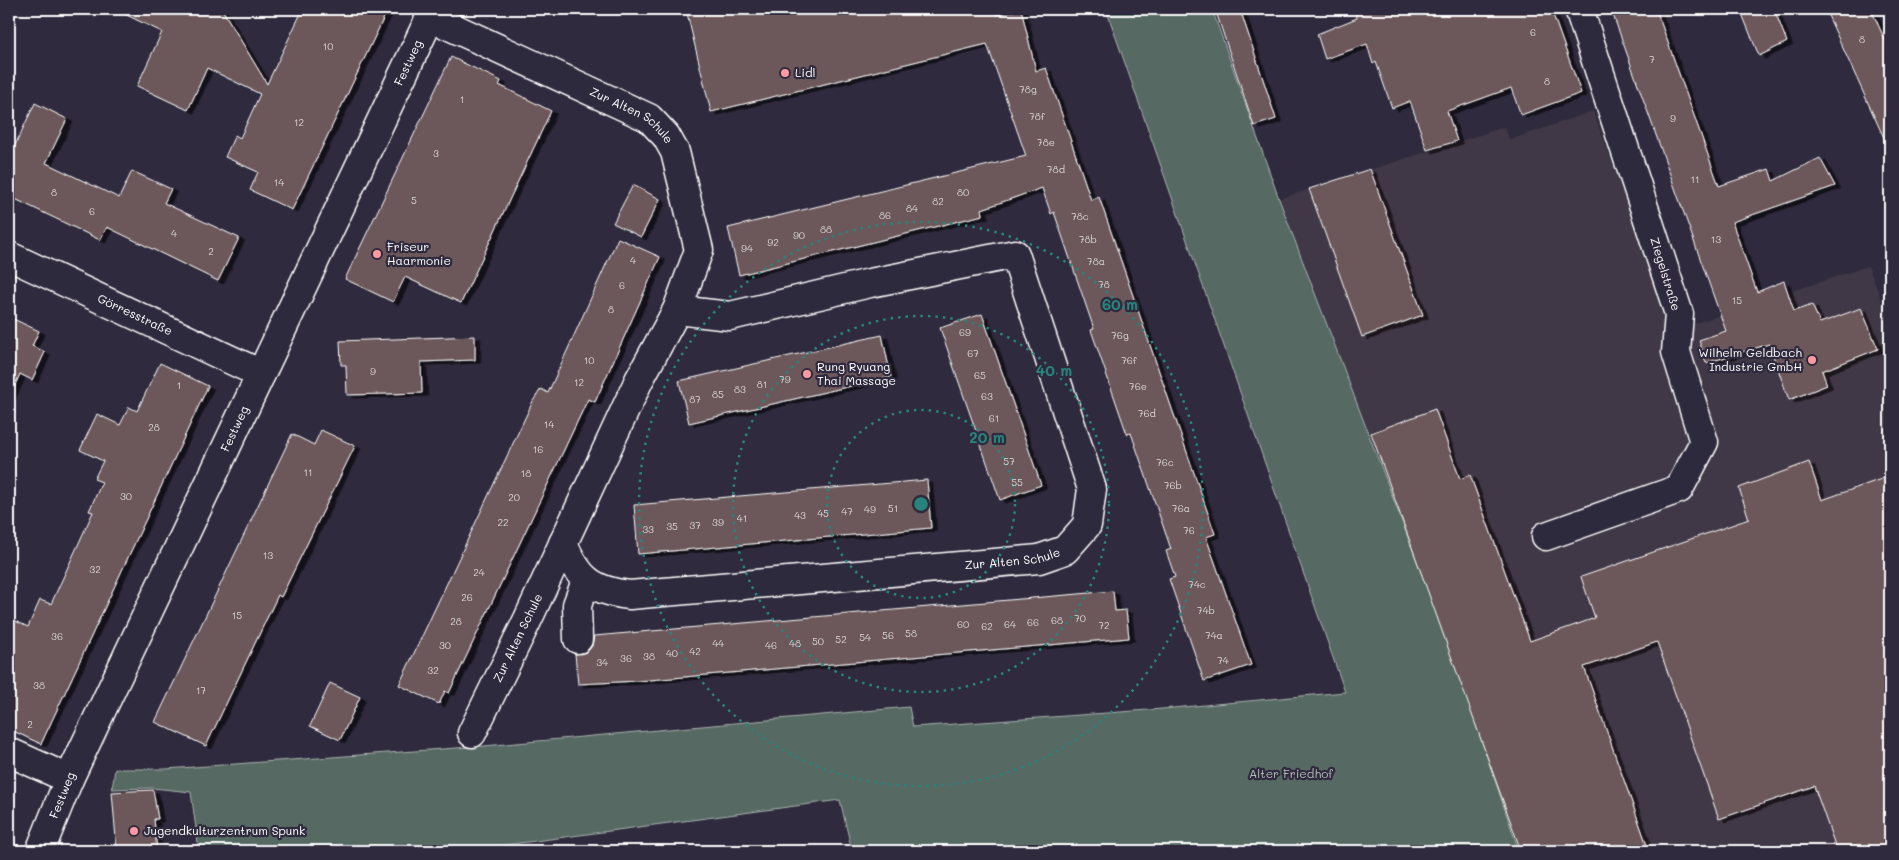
<svg xmlns="http://www.w3.org/2000/svg" width="1899" height="860" font-family="Mali,sans-serif">
<style>
.built{fill:#413846}
.green{fill:#566962;stroke:#aab4b0}
.building{fill:#6c585a;stroke:#fff;filter:url(#shadow)}
.lines{fill:none;stroke-linecap:round;stroke-linejoin:round}
.minor-casing{stroke:#fff;stroke-width:31}
.minor{stroke:#2f2a3d;stroke-width:28}
.ring{fill:none;stroke:#27847c;stroke-width:2.5;stroke-dasharray:2.5 5}
.poi-dot{fill:#ff9aa2;stroke:#2f2a3d;stroke-width:2}
.labels{text-anchor:middle;stroke-width:4.5;stroke-linejoin:round;paint-order:stroke}
.number-label{font-size:10px;fill:#dad5d6}
.street-label{font-size:12px;fill:#fff;stroke:#2f2a3d}
.poi-label{font-size:12px;fill:#fff;stroke:#2f2a3d;text-anchor:start}
.park-label{font-size:12px;fill:#b3bcb8;stroke:#2f2a3d}
.centre{fill:#27847c;stroke:#2f2a3d;stroke-width:2.5}
.ring-label{font-size:15px;text-anchor:middle;font-weight:bold;fill:#27847c;stroke:#2f2a3d;stroke-width:4.5;stroke-linejoin:round;paint-order:stroke}
</style>
<defs>
<filter id="shadow"><feDropShadow dx="5.5" dy="3" stdDeviation="0" flood-color="#0009"/></filter>
</defs>
<rect width="100%" height="100%" fill="#2f2a3d"/>
<filter id="ink" filterUnits="userSpaceOnUse"><feTurbulence type="fractalNoise" baseFrequency=".02" numOctaves="2"/><feDisplacementMap in="SourceGraphic" scale="10" xChannelSelector="R" yChannelSelector="G"/><feConvolveMatrix kernelMatrix="1 2 1 2 8 2 1 2 1" color-interpolation-filters="sRGB"/></filter>
<g filter="url(#ink)">
<path class="built" d="M 1593,111 L 1675,330 L 1868,266 L 1890,322 L 1890,851 L 1519,851 L 1449,645 L 1279,199 L 1504,127 L 1510,140 Z"/>
<path class="green" d="M 1106,9 L 1212,9 L 1279,199 L 1449,645 L 1519,851 L 852,851 L 840,800 L 461,851 L 199,851 L 191,792 L 153,788 L 112,789 L 115,769 L 166,769 L 484,746 L 909,707 L 913,727 L 1162,709 L 1345,692 Z"/>
<path class="building" d="M 114,9 L 222,9 L 267,84 L 303,9 L 388,9 L 292,210 L 250,190 L 258,172 L 225,157 L 235,135 L 240,138 L 260,94 L 207,68 L 188,110 L 137,86 L 162,32 Z
M 686,9 L 996,9 L 997,15 L 1021,9 L 1036,71 L 1046,68 L 1091,200 L 1099,197 L 1215,534 L 1206,537 L 1251,665 L 1204,681 L 1169,579 L 1175,577 L 1166,551 L 1171,549 L 1131,433 L 1127,434 L 1091,330 L 1094,329 L 1054,212 L 1051,214 L 1042,188 L 982,209 L 983,215 L 739,275 L 728,228 L 1026,156 L 987,44 L 711,112 Z
M 1215,9 L 1240,9 L 1276,119 L 1254,126 Z
M 1354,9 L 1551,9 L 1581,93 L 1521,115 L 1511,88 L 1447,111 L 1457,141 L 1427,150 L 1410,101 L 1392,108 L 1376,62 L 1373,64 L 1367,44 L 1325,59 L 1317,34 L 1357,18 Z
M 1611,9 L 1656,9 L 1719,186 L 1769,169 L 1773,181 L 1820,158 L 1835,186 L 1732,222 L 1757,292 L 1784,281 L 1794,311 L 1812,305 L 1820,323 L 1861,308 L 1878,349 L 1822,371 L 1827,385 L 1789,400 L 1769,344 L 1706,363 L 1699,340 L 1726,331 Z
M 1740,9 L 1774,9 L 1787,42 L 1759,56 Z
M 1825,9 L 1871,9 L 1890,51 L 1890,151 Z
M 451,57 L 501,81 L 499,85 L 551,111 L 461,303 L 405,277 L 393,302 L 345,279 Z
M 35,103 L 67,119 L 46,163 L 119,198 L 132,171 L 171,189 L 164,203 L 239,238 L 218,281 L 107,227 L 100,240 L 9,196 L 9,158 Z
M 1370,169 L 1423,315 L 1362,337 L 1309,189 Z
M 633,185 L 660,199 L 641,237 L 613,223 Z
M 618,238 L 660,257 L 595,402 L 588,399 L 449,693 L 445,691 L 439,704 L 399,685 L 533,401 L 541,389 L 548,393 Z
M 982,314 L 1041,485 L 1000,500 L 940,328 Z
M 9,317 L 39,331 L 32,346 L 45,352 L 32,380 L 20,374 L 9,398 Z
M 882,335 L 891,377 L 689,423 L 679,381 Z
M 475,336 L 475,360 L 421,362 L 422,393 L 347,395 L 346,365 L 341,365 L 340,341 Z
M 160,363 L 208,386 L 41,744 L 9,729 L 9,618 L 28,627 L 40,600 L 51,604 L 93,512 L 89,511 L 102,482 L 94,479 L 103,461 L 80,450 L 97,414 L 120,425 L 129,407 L 137,411 Z
M 1435,409 L 1460,479 L 1470,475 L 1530,641 L 1595,618 L 1581,577 L 1749,519 L 1739,488 L 1809,462 L 1822,500 L 1890,476 L 1890,851 L 1837,851 L 1814,786 L 1719,819 L 1657,642 L 1584,667 L 1649,851 L 1521,851 L 1371,433 Z
M 321,430 L 355,446 L 281,597 L 278,595 L 206,746 L 155,722 L 292,434 L 314,445 Z
M 927,480 L 931,528 L 638,554 L 634,505 Z
M 1113,591 L 1115,611 L 1126,610 L 1129,638 L 638,681 L 578,684 L 575,654 L 587,652 L 592,646 L 594,636 Z
M 330,683 L 360,697 L 340,740 L 310,726 Z
M 153,790 L 158,819 L 154,819 L 157,851 L 117,851 L 112,792 Z"/>
<g class="lines">
<g class="minor-casing">
<g id="minor">
<path id="s1" d="M 430,17 L 649,118 L 666,136 L 675,152 L 699,250 L 677,310 L 639,380 L 528,619 L 472,733"/>
<path id="s2" d="M 9,256 L 261,374"/>
<path d="M 1546,536 L 1679,489 L 1704,442 L 1676,352 L 1679,314 L 1579,9"/>
<path id="s3" d="M 563,543 C 578,578 591,591 630,595 L 1039,559 L 1065,550 L 1087,525 L 1092,489 L 1015,254 L 870,283 L 730,316 L 677,310"/>
<path d="M 578,639 L 577,605 L 586,581"/>
<path d="M 9,752 L 69,779"/>
<path id="s4" d="M 40,851 L 69,779 L 434,9"/>
</g>
</g>
<use href="#minor" class="minor"/>
</g>
</g>
<g class="ring">
<circle cx="921" cy="504" r="94"/>
<circle cx="921" cy="504" r="188"/>
<circle cx="921" cy="504" r="282"/>
</g>
<g class="poi-dot">
<circle cx="785" cy="73" r="5"/>
<circle cx="377" cy="254" r="5"/>
<circle cx="1812" cy="360" r="5"/>
<circle cx="807" cy="374" r="5"/>
<circle cx="134" cy="831" r="5"/>
</g>
<g class="labels">
<g class="number-label">
<text x="1533" y="36">6</text>
<text x="1862" y="43">8</text>
<text x="328" y="50">10</text>
<text x="1652" y="63">7</text>
<text x="1547" y="85">8</text>
<text x="1028" y="93">78g</text>
<text x="462" y="103">1</text>
<text x="1037" y="120">78f</text>
<text x="1673" y="122">9</text>
<text x="299" y="126">12</text>
<text x="1046" y="146">78e</text>
<text x="436" y="157">3</text>
<text x="1056" y="173">78d</text>
<text x="1695" y="183">11</text>
<text x="279" y="186">14</text>
<text x="54" y="196">8</text>
<text x="963" y="196">80</text>
<text x="414" y="204">5</text>
<text x="938" y="205">82</text>
<text x="912" y="212">84</text>
<text x="92" y="215">6</text>
<text x="885" y="219">86</text>
<text x="1080" y="220">78c</text>
<text x="826" y="233">88</text>
<text x="174" y="237">4</text>
<text x="799" y="239">90</text>
<text x="1088" y="243">78b</text>
<text x="1716" y="243">13</text>
<text x="773" y="246">92</text>
<text x="747" y="252">94</text>
<text x="211" y="255">2</text>
<text x="633" y="264">4</text>
<text x="1096" y="265">78a</text>
<text x="1104" y="288">78</text>
<text x="622" y="289">6</text>
<text x="1737" y="304">15</text>
<text x="611" y="313">8</text>
<text x="965" y="336">69</text>
<text x="1120" y="339">76g</text>
<text x="973" y="357">67</text>
<text x="589" y="364">10</text>
<text x="1129" y="364">76f</text>
<text x="373" y="375">9</text>
<text x="980" y="379">65</text>
<text x="785" y="383">79</text>
<text x="579" y="386">12</text>
<text x="762" y="388">81</text>
<text x="179" y="389">1</text>
<text x="1138" y="390">76e</text>
<text x="740" y="393">83</text>
<text x="718" y="398">85</text>
<text x="987" y="400">63</text>
<text x="695" y="403">87</text>
<text x="1147" y="417">76d</text>
<text x="994" y="422">61</text>
<text x="549" y="428">14</text>
<text x="154" y="431">28</text>
<text x="538" y="453">16</text>
<text x="1009" y="465">57</text>
<text x="1165" y="466">76c</text>
<text x="308" y="476">11</text>
<text x="526" y="477">18</text>
<text x="1017" y="486">55</text>
<text x="1173" y="489">76b</text>
<text x="126" y="500">30</text>
<text x="514" y="501">20</text>
<text x="893" y="512">51</text>
<text x="1181" y="512">76a</text>
<text x="870" y="513">49</text>
<text x="847" y="515">47</text>
<text x="823" y="517">45</text>
<text x="800" y="519">43</text>
<text x="742" y="522">41</text>
<text x="503" y="526">22</text>
<text x="718" y="526">39</text>
<text x="695" y="529">37</text>
<text x="672" y="530">35</text>
<text x="648" y="533">33</text>
<text x="1189" y="534">76</text>
<text x="268" y="559">13</text>
<text x="95" y="573">32</text>
<text x="479" y="576">24</text>
<text x="1197" y="588">74c</text>
<text x="467" y="601">26</text>
<text x="1206" y="614">74b</text>
<text x="237" y="619">15</text>
<text x="1080" y="622">70</text>
<text x="1057" y="624">68</text>
<text x="456" y="625">28</text>
<text x="1033" y="626">66</text>
<text x="963" y="628">60</text>
<text x="1010" y="628">64</text>
<text x="1104" y="629">72</text>
<text x="987" y="630">62</text>
<text x="911" y="637">58</text>
<text x="888" y="639">56</text>
<text x="1214" y="639">74a</text>
<text x="57" y="640">36</text>
<text x="865" y="641">54</text>
<text x="841" y="643">52</text>
<text x="818" y="645">50</text>
<text x="718" y="647">44</text>
<text x="795" y="647">48</text>
<text x="445" y="649">30</text>
<text x="771" y="649">46</text>
<text x="695" y="655">42</text>
<text x="672" y="657">40</text>
<text x="649" y="660">38</text>
<text x="626" y="662">36</text>
<text x="1223" y="664">74</text>
<text x="602" y="666">34</text>
<text x="433" y="674">32</text>
<text x="39" y="689">38</text>
<text x="201" y="694">17</text>
<text x="30" y="728">2</text>
</g>
<g class="street-label">
<text dy="4" stroke="none"><textPath href="#s4" startOffset="870">Festweg</textPath></text>
<text dy="4" stroke="none"><textPath href="#s1" startOffset="225">Zur Alten Schule</textPath></text>
<text transform="translate(1665 274) rotate(73)" y="4">Ziegelstraße</text>
<text dy="4" stroke="none"><textPath href="#s2" startOffset="139">Görresstraße</textPath></text>
<text dy="4" stroke="none"><textPath href="#s4" startOffset="465">Festweg</textPath></text>
<text dy="4" stroke="none"><textPath href="#s3" startOffset="475">Zur Alten Schule</textPath></text>
<text transform="translate(518 638) rotate(-64)" y="4">Zur Alten Schule</text>
<text dy="4" stroke="none"><textPath href="#s4" startOffset="60">Festweg</textPath></text>
</g>
<g class="poi-label">
<text x="795" y="77">Lidl</text>
<text x="387" y="251">Friseur<tspan x="387" dy="14">Haarmonie</tspan></text>
<text x="1802" y="357" text-anchor="end">Wilhelm Geldbach<tspan x="1802" dy="14">Industrie GmbH</tspan></text>
<text x="817" y="371">Rung Ryuang<tspan x="817" dy="14">Thai Massage</tspan></text>
<text x="144" y="835">Jugendkulturzentrum Spunk</text>
</g>
<g class="park-label">
<text x="1291" y="778">Alter Friedhof</text>
</g>
</g>
<circle cx="921" cy="504" r="8" class="centre"/>
<g class="ring-label">
<text x="1120" y="310">60 m</text>
<text x="1054" y="376">40 m</text>
<text x="987" y="443">20 m</text>
</g>
<rect width="1899" height="860" fill="none" stroke="#2f2a3d" stroke-width="30"/>
<rect x="15" y="15" width="1869" height="830" fill="none" stroke="#fff" stroke-width="2" filter="url(#ink)"/>
</svg>
